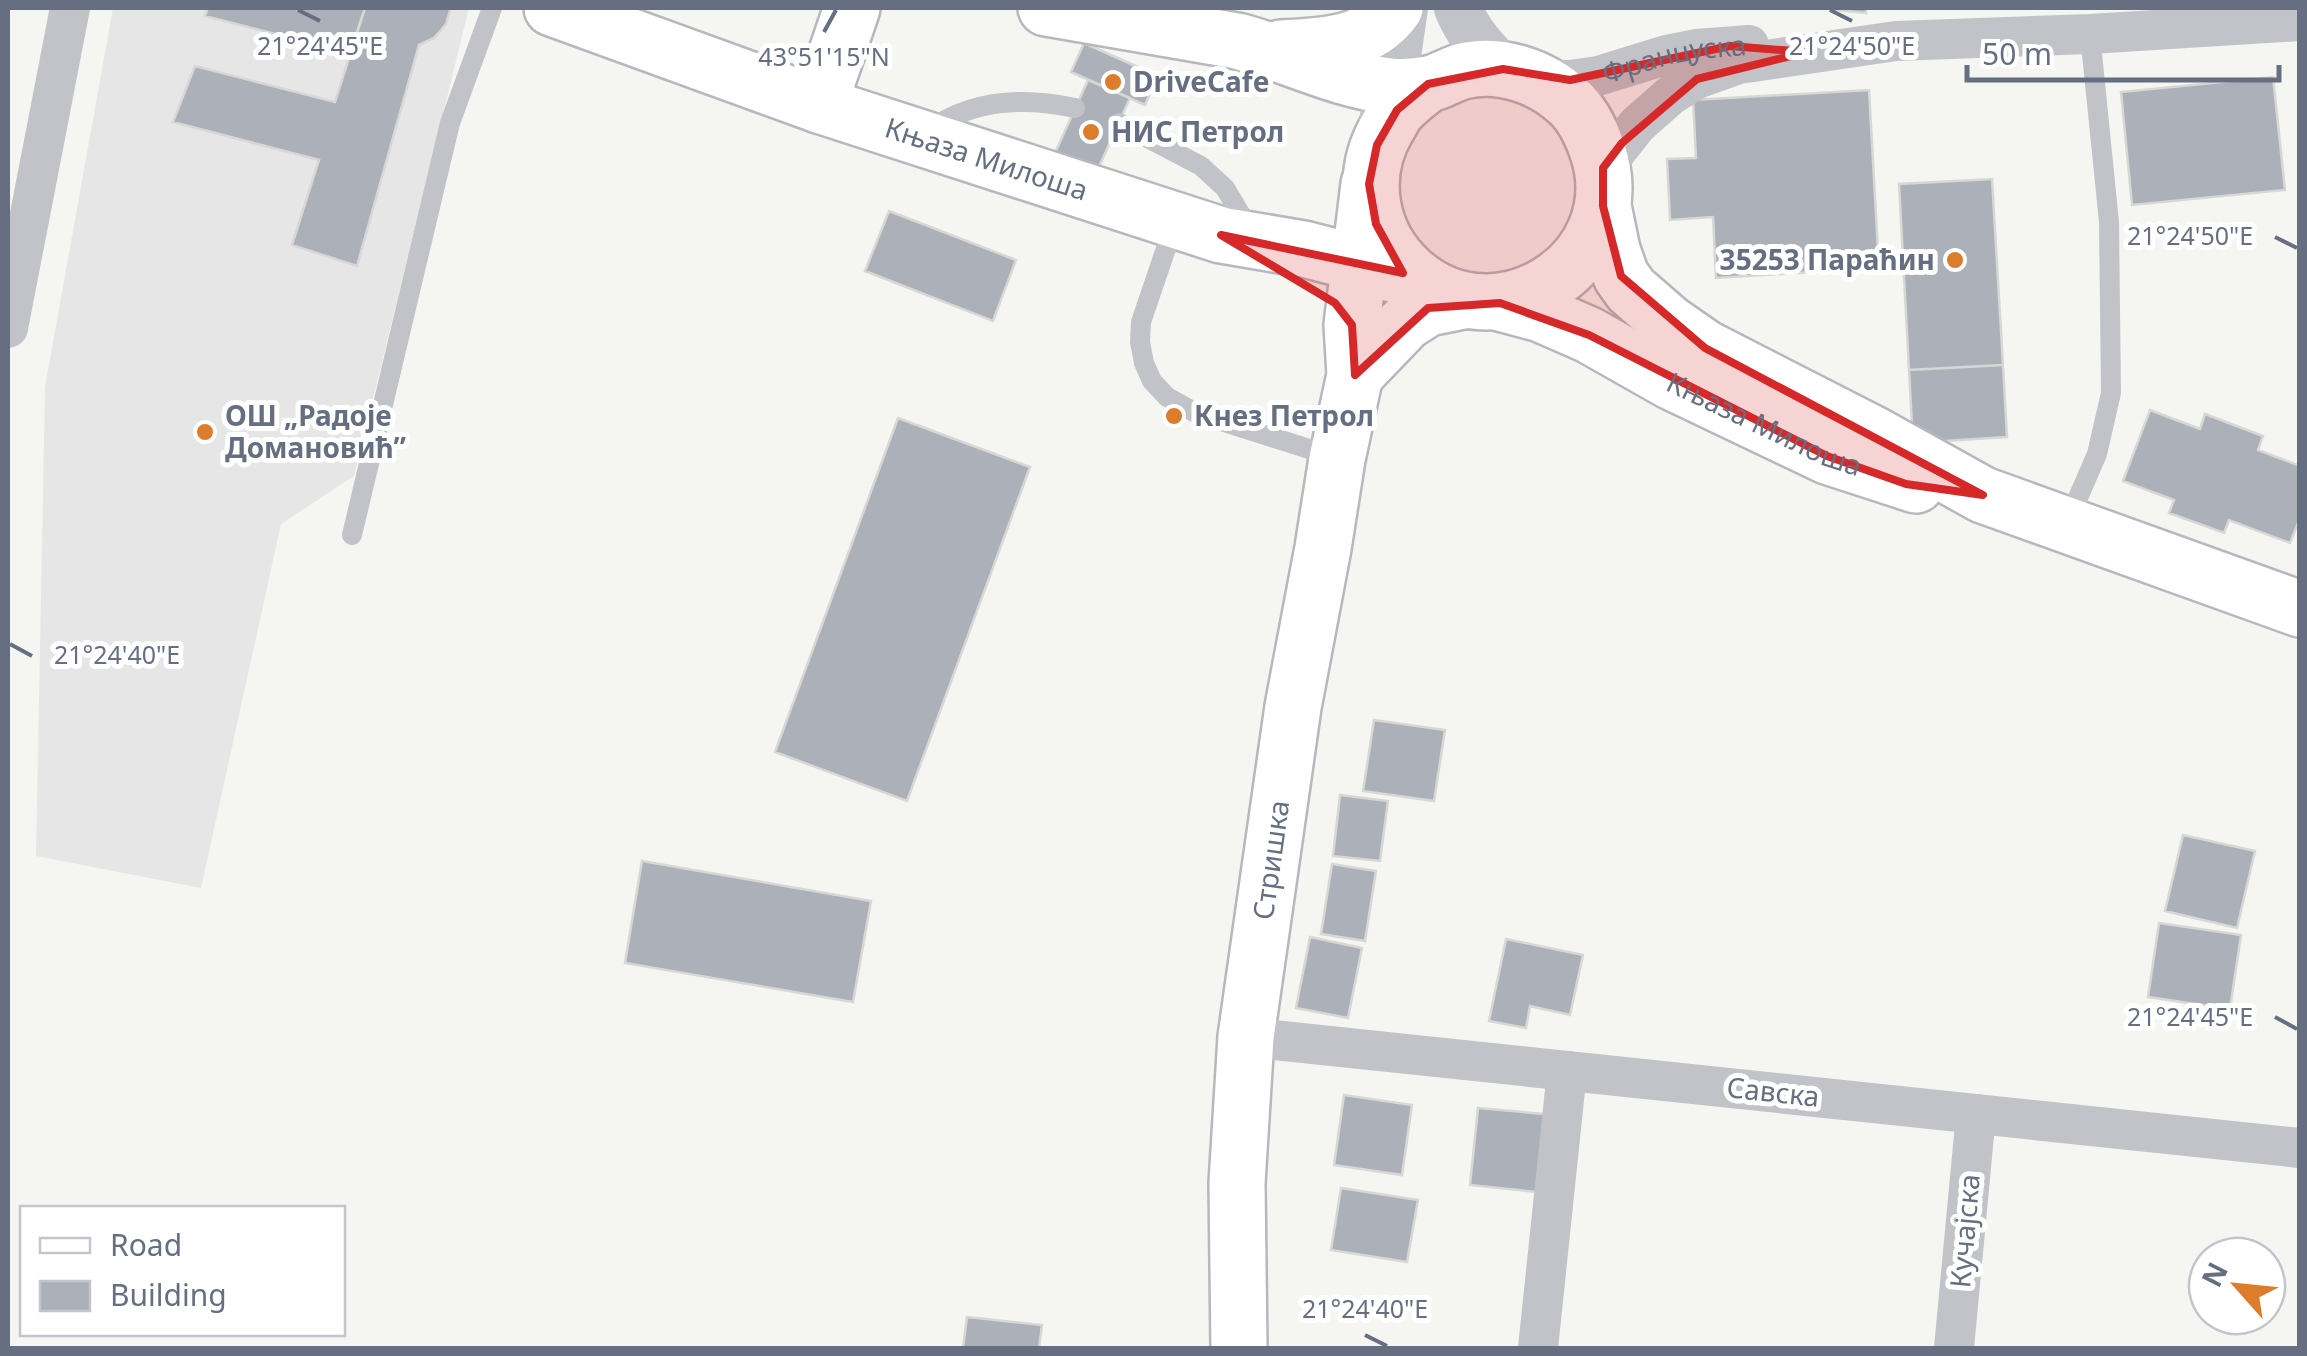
<svg xmlns="http://www.w3.org/2000/svg" width="2307" height="1356" font-family="'Noto Sans',sans-serif">
<style>
.built{fill:#e6e6e6}
.building{fill:#acb0b8;stroke:#d7d7d5;stroke-width:2.5}
.lines{fill:none;stroke-linecap:round;stroke-linejoin:round}
.secondary-casing{stroke:#b6b8be;stroke-width:60}
.service{stroke:#c1c3c8;stroke-width:20}
.minor{stroke:#c1c3c8;stroke-width:40}
.tertiary{stroke:#c1c3c8;stroke-width:48}
.secondary{stroke:#fff;stroke-width:55}
.marked{fill:#d62828;fill-opacity:0.2;stroke:#d62828;stroke-width:8;stroke-linejoin:round}
.ticks{fill:none;stroke:#666f82;stroke-width:4}
.poi-dot{fill:#dd7c2b;stroke:#fff;stroke-width:4}
.labels{text-anchor:middle;stroke-width:10;stroke-linejoin:round;paint-order:stroke}
.street-label{font-size:28px;fill:#666f82;stroke:#fff}
.poi-label{font-size:28px;font-weight:bold;fill:#666f82;stroke:#fff;text-anchor:start}
.ticks-label{font-size:25px;text-anchor:middle;fill:#666f82;stroke:#fff;stroke-width:10;stroke-linejoin:round;paint-order:stroke}
</style>
<rect width="100%" height="100%" fill="#f5f6f2"/>
<path class="built" d="M 113,8 L 469,8 L 354,476 L 281,524 L 201,888 L 36,856 L 45,387 Z"/>
<path class="building" d="M 208,8 L 365,8 L 350,53 L 205,16 Z
M 365,8 L 449,8 L 450,10 L 446,24 L 434,38 L 419,45 L 357,266 L 292,245 L 319,160 L 173,122 L 195,66 L 335,102 Z
M 1818,8 L 1866,8 L 1866,13 Z
M 1084,43 L 1158,76 L 1145,105 L 1071,72 Z
M 2273,77 L 2285,190 L 2132,205 L 2121,92 Z
M 1088,80 L 1130,98 L 1097,171 L 1055,153 Z
M 1869,90 L 1879,268 L 1716,278 L 1713,217 L 1670,220 L 1667,159 L 1696,158 L 1693,100 Z
M 1992,179 L 2003,365 L 1909,370 L 1899,184 Z
M 889,211 L 1016,260 L 993,321 L 865,271 Z
M 2003,365 L 2007,437 L 1913,443 L 1909,370 Z
M 2150,410 L 2200,429 L 2205,414 L 2263,436 L 2258,450 L 2300,466 L 2300,518 L 2290,543 L 2229,520 L 2224,533 L 2169,513 L 2174,500 L 2123,481 Z
M 898,418 L 1030,467 L 907,801 L 775,752 Z
M 1374,720 L 1445,730 L 1434,801 L 1363,791 Z
M 1340,795 L 1388,801 L 1380,861 L 1333,856 Z
M 2183,835 L 2255,851 L 2237,928 L 2165,911 Z
M 642,861 L 871,901 L 853,1002 L 625,963 Z
M 1332,864 L 1376,871 L 1365,941 L 1321,934 Z
M 2159,923 L 2241,935 L 2230,1009 L 2148,997 Z
M 1310,937 L 1362,948 L 1348,1018 L 1296,1008 Z
M 1506,939 L 1583,955 L 1570,1015 L 1530,1006 L 1526,1028 L 1489,1021 Z
M 1344,1095 L 1412,1105 L 1402,1175 L 1334,1165 Z
M 1478,1108 L 1544,1114 L 1537,1192 L 1470,1185 Z
M 1341,1188 L 1418,1200 L 1407,1262 L 1331,1250 Z
M 967,1317 L 1042,1325 L 1039,1348 L 963,1348 Z"/>
<g class="lines">
<g class="secondary-casing">
<g id="secondary">
<path id="s2" d="M 552,8 L 819,105 L 1221,235 L 1304,249 L 1358,263 L 1392,274"/>
<path d="M 1046,8 L 1237,41 C 1288,54 1337,80 1390,86 C 1401,87 1417,86 1428,84 C 1440,82 1451,74 1463,71 C 1499,62 1541,76 1568,101 C 1583,114 1592,134 1598,152 C 1634,263 1496,350 1410,272 C 1369,235 1359,176 1387,128 C 1391,122 1394,114 1399,109 C 1407,100 1418,92 1428,84"/>
<path d="M 1281,48 C 1323,46 1369,45 1395,8"/>
<path d="M 819,105 L 852,8"/>
<path d="M 1603,206 L 1612,250 L 1621,276 L 1631,290 L 1669,323 L 1705,348 L 1875,435 L 1983,495 L 2300,609"/>
<path id="s3" d="M 1500,303 L 1541,314 L 1589,335 L 1672,382 L 1827,456 L 1916,485"/>
<path d="M 1355,375 L 1406,322 L 1428,308 L 1463,301"/>
<path id="s4" d="M 1239,1348 L 1237,1183 L 1246,1037 L 1293,707 L 1323,548 L 1337,459 L 1355,375 L 1352,325 L 1369,184"/>
</g>
</g>
<path class="service" d="M 1119,123 L 1201,166 L 1225,188 L 1250,230
M 928,131 C 972,99 1024,97 1075,108
M 1175,222 L 1141,322 L 1140,342 L 1144,363 L 1152,381 L 1167,397 L 1196,413 L 1334,457
M 2067,523 L 2097,454 L 2111,393 L 2109,222 L 2090,34
M 352,535 L 450,123 L 492,8"/>
<g class="minor">
<path id="s1" d="M 1539,80 L 1570,80 L 1598,76 L 1666,55 L 1696,49 L 1749,45"/>
<path d="M 1603,168 L 1637,125 L 1671,95 L 1697,79 L 1739,64 L 1896,41 L 2090,34 L 2300,21"/>
<path d="M 8,328 L 70,8"/>
<path d="M 1246,1037 L 2300,1148"/>
<path d="M 1538,1348 L 1567,1071"/>
<path d="M 1954,1348 L 1976,1114"/>
</g>
<path class="tertiary" d="M 1458,8 C 1468,33 1484,50 1503,69
M 1383,122 L 1397,56 L 1404,8"/>
<use href="#secondary" class="secondary"/>
</g>
<path class="marked" d="M 1730,46 L 1807,52 L 1697,79 L 1622,143 L 1603,168 L 1603,206 L 1621,276 L 1705,348 L 1983,495 L 1906,484 L 1827,456 L 1589,335 L 1500,303 L 1428,308 L 1355,375 L 1352,325 L 1335,303 L 1221,235 L 1403,273 L 1376,224 L 1369,184 L 1377,145 L 1397,110 L 1428,84 L 1503,69 L 1570,80 Z"/>
<path class="ticks" d="M 298,10 L 320,21M 1830,10 L 1852,21M 824,32 L 836,10M 2275,237 L 2297,248M 10,644 L 32,656M 2275,1017 L 2297,1029M 1365,1335 L 1387,1346"/>
<g class="poi-dot">
<circle cx="1113" cy="82" r="10"/>
<circle cx="1091" cy="132" r="10"/>
<circle cx="1955" cy="260" r="10"/>
<circle cx="1174" cy="416" r="10"/>
<circle cx="205" cy="432" r="10"/>
</g>
<g class="labels">
<g class="street-label">
<text dy="10" stroke="none"><textPath href="#s1" startOffset="138">Француска</textPath></text>
<text dy="10" stroke="none"><textPath href="#s2" startOffset="460">Књаза Милоша</textPath></text>
<text dy="10" stroke="none"><textPath href="#s3" startOffset="292">Књаза Милоша</textPath></text>
<text dy="10" stroke="none"><textPath href="#s4" startOffset="490">Стришка</textPath></text>
<text transform="translate(1773 1092) rotate(6)" y="10">Савска</text>
<text transform="translate(1965 1231) rotate(-85)" y="10">Кучајска</text>
</g>
<g class="poi-label">
<text x="1133" y="92">DriveCafe</text>
<text x="1111" y="142">НИС Петрол</text>
<text x="1935" y="270" text-anchor="end">35253 Параћин</text>
<text x="225" y="426">ОШ „Радоје<tspan x="225" dy="32">Домановић”</tspan></text>
<text x="1194" y="426">Кнез Петрол</text>
</g>
</g>
<g class="ticks-label">
<text x="320" y="55">21°24'45"E</text>
<text x="1852" y="55">21°24'50"E</text>
<text x="824" y="66">43°51'15"N</text>
<text x="2190" y="245">21°24'50"E</text>
<text x="117" y="664">21°24'40"E</text>
<text x="2190" y="1026">21°24'45"E</text>
<text x="1365" y="1318">21°24'40"E</text>
</g>
<rect width="2307" height="1356" fill="none" stroke="#666f82" stroke-width="20"/>
<rect x="20" y="1206" width="325" height="130" fill="#ffffff" stroke="#c2c5cd" stroke-width="2.5"/>
<rect x="40" y="1238" width="50" height="15" fill="#ffffff" stroke="#c2c5cd" stroke-width="2.5"/>
<text x="110" y="1256" font-size="30" fill="#666f82">Road</text>
<rect x="40" y="1281" width="50" height="30" fill="#acb0b8" stroke="#c2c5cd" stroke-width="2.5"/>
<text x="110" y="1306" font-size="30" fill="#666f82">Building</text>
<g transform="translate(2237 1286) rotate(297)"><circle r="48" fill="#ffffff" stroke="#c2c5cd" stroke-width="2.5"/>
<path d="M0-8L18 38L0 25L-18 38Z" fill="#dd7c2b"/>
<text y="-15" font-size="28" font-weight="bold" text-anchor="middle" fill="#666f82">N</text>
</g>
<path d="M1967 65v15h312v-15" fill="none" stroke="#666f82" stroke-width="5"/>
<text x="1982" y="65" font-size="30" fill="#666f82" stroke="#ffffff" stroke-width="8" paint-order="stroke">50 m</text>
</svg>
